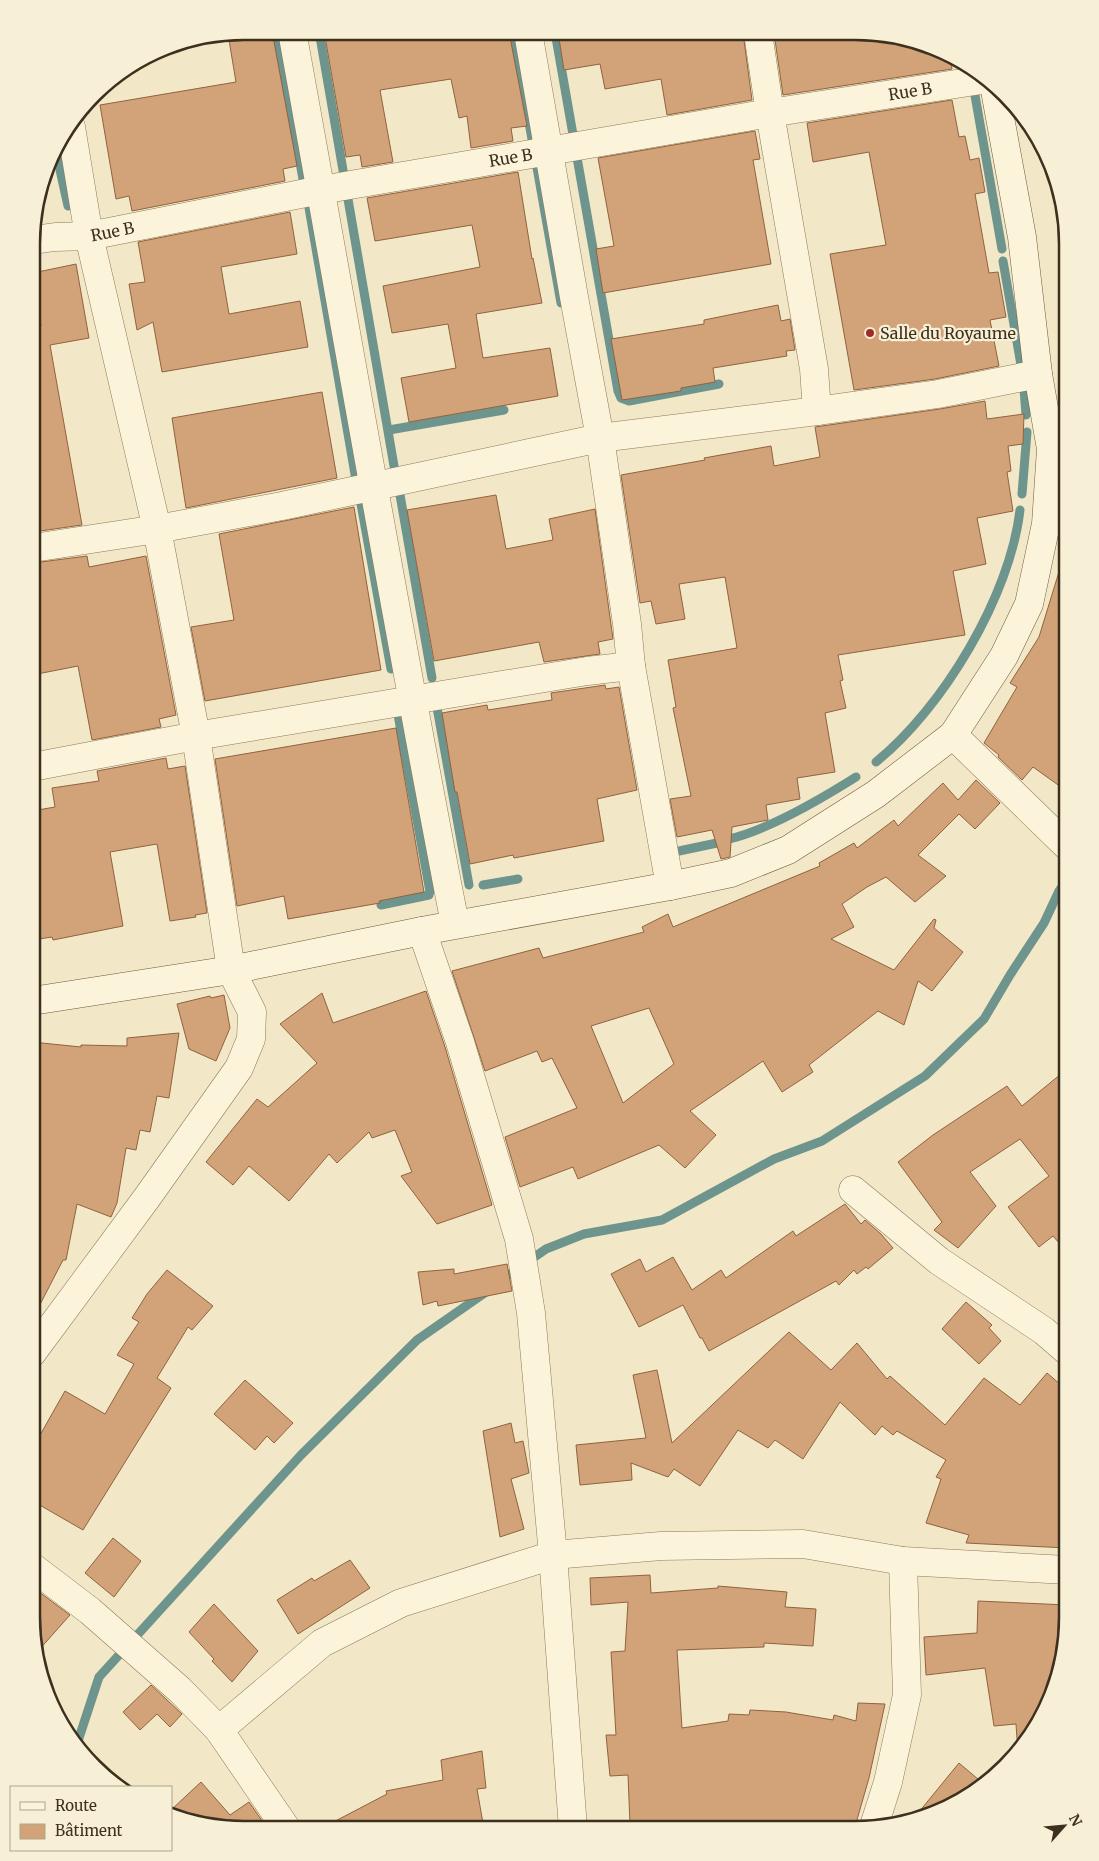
<svg xmlns="http://www.w3.org/2000/svg" width="1099" height="1861" font-family="Merriweather,serif">
<style>
.lines{fill:none;stroke-linecap:round;stroke-linejoin:round}
.stream{stroke:#6d948d;stroke-width:9}
.building{fill:#d2a379;stroke:#90633e;fill-rule:evenodd}
.street-casing{stroke:#8f795a;stroke-width:29}
.secondary-casing{stroke:#715a3d;stroke-width:29}
.street{stroke:#fbf3da;stroke-width:28}
.secondary{stroke:#fbf3da;stroke-width:28}
.poi-dot{fill:#a32b25;stroke:#f8f0d6;stroke-width:2}
.labels{text-anchor:middle;stroke-width:4.5;stroke-linejoin:round;paint-order:stroke}
.street-label{font-size:16px;fill:#3e301f;stroke:#f8f0d6}
.poi-label{font-size:16px;fill:#3e301f;stroke:#f8f0d6;text-anchor:start}
.rim{fill:none;stroke:#3e301f;stroke-width:2.5}
</style>
<rect width="100%" height="100%" fill="#f2e7c6"/>
<g class="lines">
<path class="stream" d="M 276,31 L 305,190
M 319,31 L 394,466
M 513,32 L 561,303
M 555,32 L 618,391 L 621,398 L 629,401 L 719,384
M 970,67 L 1002,249
M 55,147 L 68,206
M 308,202 L 356,480
M 1003,261 L 1021,365
M 1024,389 L 1026,415
M 389,430 L 504,410
M 1022,494 L 1027,432
M 400,495 L 432,678
M 361,504 L 391,669
M 436,702 L 469,885
M 397,709 L 430,892
M 876,762 C 943,708 1010,596 1020,510
M 729,839 C 768,830 821,799 856,777
M 679,851 L 717,843
M 483,885 L 518,879
M 381,905 L 429,895
M 500,1281 L 546,1249 L 584,1234 L 662,1220 L 774,1159 L 822,1141 L 925,1076 L 984,1019 L 1010,975 L 1044,923 L 1059,891 L 1068,879
M 76,1747 L 99,1677 L 301,1455 L 417,1340 L 486,1292"/>
</g>
<path class="building" d="M 244,31 L 272,31 L 297,166 L 283,169 L 285,181 L 132,211 L 129,196 L 116,199 L 100,105 L 236,82 L 228,34 Z
M 324,31 L 509,32 L 527,126 L 511,128 L 513,141 L 471,148 L 467,116 L 459,118 L 451,79 L 380,90 L 393,162 L 362,167 L 360,155 L 346,157 Z
M 558,32 L 743,33 L 752,100 L 667,115 L 661,79 L 605,89 L 600,64 L 564,70 Z
M 774,33 L 883,33 L 937,48 L 950,55 L 952,69 L 783,95 Z
M 952,100 L 959,137 L 965,136 L 970,160 L 979,158 L 985,192 L 975,194 L 989,273 L 998,272 L 1006,317 L 990,320 L 999,366 L 935,379 L 854,390 L 830,254 L 886,245 L 869,152 L 813,162 L 807,123 Z
M 755,131 L 760,159 L 753,160 L 771,264 L 603,293 L 596,249 L 614,246 L 598,158 Z
M 518,172 L 532,259 L 533,258 L 542,303 L 476,314 L 483,358 L 550,348 L 558,396 L 409,422 L 401,378 L 456,368 L 448,324 L 392,333 L 383,286 L 480,267 L 472,225 L 375,241 L 367,198 Z
M 290,212 L 297,254 L 221,267 L 229,314 L 300,301 L 308,347 L 162,372 L 153,322 L 137,330 L 129,284 L 145,282 L 138,242 Z
M 76,264 L 89,338 L 50,345 L 82,525 L 33,532 L 33,327 L 41,326 L 33,273 Z
M 778,305 L 781,321 L 790,319 L 795,350 L 786,351 L 787,356 L 713,368 L 715,382 L 681,388 L 681,391 L 622,400 L 611,339 L 704,324 L 704,320 Z
M 322,392 L 337,478 L 186,508 L 172,418 Z
M 985,401 L 987,419 L 1024,414 L 1023,444 L 1008,446 L 1011,471 L 1007,472 L 1013,511 L 977,518 L 986,564 L 953,571 L 965,635 L 838,655 L 843,680 L 840,681 L 846,708 L 825,713 L 835,772 L 797,778 L 800,799 L 766,805 L 768,820 L 732,827 L 730,857 L 721,859 L 712,830 L 677,837 L 670,799 L 691,796 L 673,708 L 676,707 L 668,660 L 737,648 L 725,577 L 679,584 L 685,619 L 656,624 L 651,601 L 640,603 L 621,475 L 705,460 L 704,458 L 771,446 L 774,466 L 820,457 L 815,427 L 940,409 Z
M 496,495 L 506,549 L 553,540 L 549,519 L 595,509 L 613,639 L 598,642 L 600,654 L 544,662 L 539,642 L 434,661 L 407,510 Z
M 354,507 L 381,670 L 205,701 L 191,627 L 234,620 L 219,534 Z
M 87,556 L 89,567 L 146,556 L 176,715 L 159,719 L 161,727 L 92,740 L 78,666 L 32,675 L 33,563 Z
M 1062,562 L 1068,563 L 1068,792 L 1033,767 L 1022,780 L 998,757 L 999,755 L 984,743 L 1017,687 L 1010,683 L 1039,637 Z
M 605,685 L 606,689 L 619,687 L 637,790 L 597,799 L 604,841 L 514,858 L 513,855 L 470,864 L 457,792 L 455,792 L 452,774 L 442,713 L 487,705 L 488,710 L 552,700 L 551,693 Z
M 396,728 L 424,892 L 379,901 L 380,903 L 288,919 L 284,896 L 237,906 L 215,759 Z
M 166,758 L 168,769 L 185,766 L 207,913 L 195,915 L 196,917 L 170,921 L 157,844 L 110,852 L 123,926 L 53,940 L 52,937 L 32,940 L 32,811 L 55,807 L 52,788 L 99,781 L 97,771 Z
M 976,780 L 1000,803 L 975,829 L 959,814 L 918,855 L 946,876 L 915,902 L 886,877 L 867,887 L 842,904 L 854,927 L 831,939 L 894,970 L 934,919 L 936,920 L 934,928 L 963,952 L 932,991 L 918,981 L 904,1025 L 878,1011 L 809,1065 L 813,1072 L 782,1092 L 763,1061 L 690,1111 L 716,1135 L 685,1168 L 659,1145 L 578,1179 L 573,1167 L 520,1187 L 505,1137 L 577,1108 L 552,1058 L 542,1062 L 537,1051 L 485,1071 L 452,971 L 539,948 L 543,958 L 644,932 L 642,927 L 668,914 L 673,927 L 820,866 L 819,863 L 854,843 L 857,848 L 894,820 L 898,826 L 943,783 L 958,800 ZM 649,1008 L 674,1064 L 623,1103 L 591,1026 Z
M 426,991 L 445,1047 L 492,1205 L 437,1224 L 401,1176 L 412,1172 L 395,1130 L 372,1138 L 369,1132 L 337,1163 L 329,1154 L 289,1201 L 249,1166 L 233,1185 L 206,1162 L 257,1099 L 268,1107 L 317,1063 L 280,1024 L 322,993 L 333,1023 Z
M 224,995 L 230,1028 L 216,1061 L 189,1049 L 177,1004 L 210,996 L 211,998 Z
M 179,1033 L 169,1098 L 157,1096 L 150,1132 L 140,1130 L 136,1150 L 126,1148 L 117,1203 L 111,1217 L 77,1204 L 66,1260 L 63,1260 L 32,1320 L 32,1042 L 81,1047 L 81,1045 L 127,1046 L 127,1038 Z
M 1067,1069 L 1067,1252 L 1053,1236 L 1039,1247 L 1008,1207 L 1049,1176 L 1020,1139 L 970,1172 L 996,1206 L 958,1248 L 934,1230 L 942,1222 L 898,1162 L 933,1135 L 1007,1086 L 1022,1106 Z
M 845,1204 L 861,1224 L 865,1220 L 881,1234 L 893,1248 L 868,1269 L 866,1267 L 857,1274 L 854,1270 L 839,1285 L 836,1281 L 709,1351 L 702,1338 L 700,1338 L 683,1305 L 639,1327 L 611,1274 L 640,1259 L 646,1272 L 673,1257 L 692,1290 L 721,1270 L 726,1278 L 793,1231 L 796,1236 Z
M 507,1264 L 512,1291 L 438,1306 L 437,1301 L 423,1305 L 418,1272 L 454,1269 L 454,1274 Z
M 167,1270 L 213,1306 L 192,1330 L 188,1327 L 157,1378 L 171,1388 L 83,1530 L 31,1500 L 31,1451 L 65,1391 L 105,1414 L 134,1364 L 117,1355 L 139,1322 L 132,1318 L 147,1294 Z
M 966,1302 L 992,1325 L 989,1328 L 1001,1341 L 979,1364 L 942,1329 Z
M 789,1332 L 831,1370 L 857,1343 L 887,1379 L 890,1376 L 945,1425 L 984,1378 L 1020,1405 L 1047,1373 L 1067,1390 L 1067,1548 L 966,1543 L 969,1535 L 926,1523 L 941,1479 L 936,1477 L 946,1460 L 897,1431 L 893,1435 L 882,1426 L 875,1435 L 840,1402 L 803,1459 L 775,1440 L 768,1448 L 738,1430 L 700,1486 L 674,1469 L 668,1477 L 631,1463 L 632,1480 L 580,1485 L 576,1445 L 646,1438 L 633,1375 L 657,1370 L 672,1443 Z
M 245,1380 L 293,1423 L 274,1443 L 267,1436 L 255,1450 L 214,1414 Z
M 511,1423 L 515,1443 L 523,1441 L 529,1473 L 511,1479 L 524,1529 L 500,1537 L 483,1431 Z
M 113,1538 L 141,1561 L 114,1597 L 85,1573 Z
M 350,1560 L 370,1588 L 298,1634 L 277,1600 L 312,1578 L 314,1581 Z
M 650,1575 L 651,1593 L 718,1588 L 718,1586 L 787,1592 L 785,1607 L 816,1609 L 813,1646 L 764,1643 L 764,1647 L 677,1650 L 682,1728 L 728,1721 L 729,1714 L 749,1715 L 750,1710 L 786,1712 L 833,1720 L 834,1715 L 856,1721 L 858,1703 L 885,1704 L 869,1778 L 854,1830 L 641,1829 L 641,1824 L 630,1824 L 628,1775 L 610,1776 L 606,1735 L 616,1735 L 611,1652 L 625,1651 L 628,1602 L 591,1605 L 590,1578 Z
M 31,1586 L 70,1615 L 38,1651 L 31,1617 Z
M 978,1601 L 1067,1605 L 1067,1631 L 1056,1686 L 1024,1746 L 1018,1753 L 1016,1724 L 994,1726 L 985,1668 L 926,1675 L 924,1637 L 977,1633 Z
M 214,1604 L 258,1651 L 232,1682 L 212,1661 L 214,1659 L 189,1632 Z
M 151,1685 L 182,1714 L 170,1727 L 157,1714 L 140,1730 L 123,1712 Z
M 482,1751 L 486,1788 L 477,1789 L 484,1829 L 322,1828 L 387,1794 L 386,1791 L 443,1780 L 441,1760 Z
M 959,1763 L 985,1785 L 936,1814 L 914,1818 Z
M 201,1782 L 230,1815 L 249,1802 L 267,1828 L 216,1828 L 171,1816 L 171,1810 Z"/>
<g class="lines">
<g class="street-casing">
<g id="street">
<path d="M 292,31 C 346,329 397,627 455,924"/>
<path d="M 528,32 L 574,297 L 600,438 L 627,624 L 631,666 L 670,886"/>
<path d="M 758,33 L 770,113 L 814,369 L 817,411"/>
<path id="s1" d="M 33,240 L 55,237 L 89,236 L 321,190 L 770,113 L 988,79"/>
<path d="M 33,548 L 157,529 L 282,506 L 600,438 L 817,411 L 938,394 L 1038,374"/>
<path d="M 953,735 L 1068,847"/>
<path d="M 32,767 L 196,736 L 587,671 L 631,666"/>
<path d="M 422,931 L 460,1042 L 519,1239 L 531,1313 L 553,1555 L 573,1829"/>
<path d="M 853,1190 L 939,1261 L 1044,1331 L 1067,1351"/>
<path d="M 32,1353 L 146,1199 L 239,1068 L 251,1039 L 252,1012 L 231,970 L 196,736 L 157,529 L 89,236 L 71,127"/>
<path d="M 31,1566 L 90,1611 L 180,1690 L 219,1730 L 286,1828"/>
<path d="M 219,1730 L 322,1643 L 401,1603 L 553,1555 L 661,1546 L 803,1544 L 903,1561 L 1067,1570"/>
<path d="M 874,1826 L 888,1782 L 907,1695 L 903,1561"/>
</g>
</g>
<g class="secondary-casing">
<path id="secondary" d="M 32,1001 L 231,970 L 422,931 L 670,886 L 731,873 L 788,850 L 876,794 L 953,735 L 1004,656 L 1029,604 L 1046,524 L 1051,449 L 1038,374 L 1022,237 L 994,85"/>
</g>
<use href="#street" class="street"/>
<use href="#secondary" class="secondary"/>
</g>
<circle class="poi-dot" cx="870" cy="333" r="5"/>
<g class="labels">
<g class="street-label">
<text dy="6" stroke="none"><textPath href="#s1" startOffset="890">Rue B</textPath></text>
<text dy="6" stroke="none"><textPath href="#s1" startOffset="485">Rue B</textPath></text>
<text dy="6" stroke="none"><textPath href="#s1" startOffset="80">Rue B</textPath></text>
</g>
<g class="poi-label">
<text x="880" y="339">Salle du Royaume</text>
</g>
</g>
<path d="M0 0H1099V1861H0ZM244 40H855A204 204 0 0 1 1059 244V1617A204 204 0 0 1 855 1821H244A204 204 0 0 1 40 1617V244A204 204 0 0 1 244 40Z" fill="#f8f0d6" fill-rule="evenodd"/>
<path class="rim" d="M244 40H855A204 204 0 0 1 1059 244V1617A204 204 0 0 1 855 1821H244A204 204 0 0 1 40 1617V244A204 204 0 0 1 244 40Z"/>
<rect x="10" y="1786" width="162" height="65" fill="#f8f0d6" stroke="#aea38d"/>
<rect x="20" y="1802" width="25" height="8" fill="#fbf3da" stroke="#aea38d"/>
<text x="55" y="1811" font-size="15" fill="#3e301f">Route</text>
<rect x="20" y="1824" width="25" height="15" fill="#d2a379" stroke="#aea38d"/>
<text x="55" y="1836" font-size="15" fill="#3e301f">Bâtiment</text>
<g transform="translate(1064 1826) rotate(63)" stroke="#f8f0d6" stroke-width="4" paint-order="stroke">
<path d="M0-4L9 19L0 12L-9 19Z" fill="#3e301f"/>
<text y="-8" font-size="14" font-weight="bold" text-anchor="middle" fill="#3e301f">N</text>
</g>
</svg>
